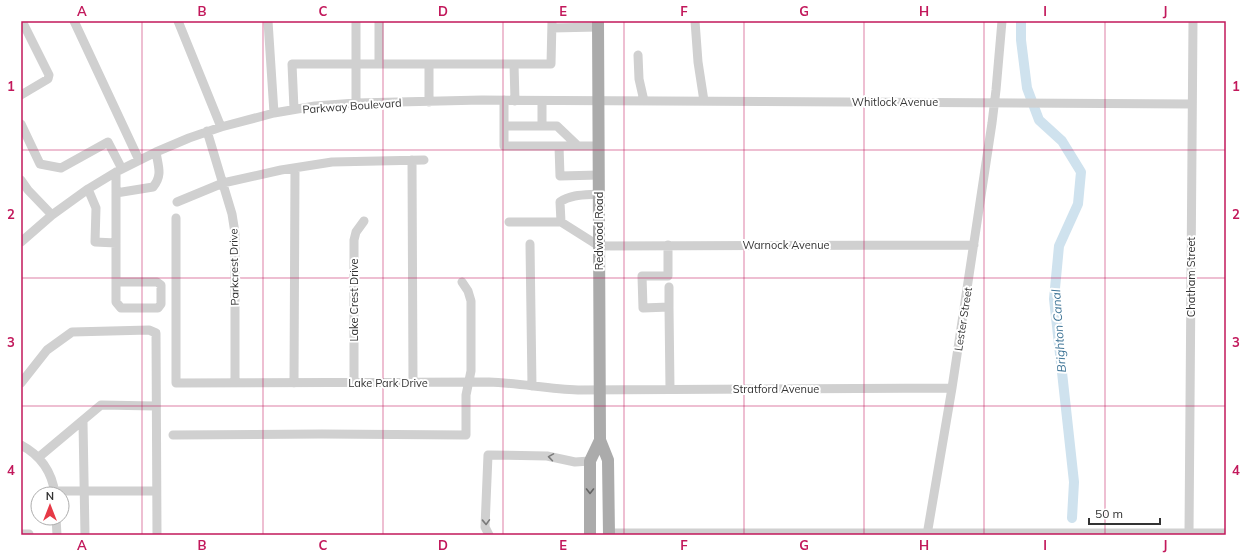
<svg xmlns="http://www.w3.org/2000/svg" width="1247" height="556" font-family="Mulish,sans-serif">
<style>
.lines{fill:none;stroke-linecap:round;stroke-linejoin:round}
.canal{stroke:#cfe2ee;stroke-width:10}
.minor{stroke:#d0d0d0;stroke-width:9}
.major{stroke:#ababab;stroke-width:12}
.oneway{stroke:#7a7a7a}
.oneway2{stroke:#636363}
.grid{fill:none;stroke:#c2185b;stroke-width:1;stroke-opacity:0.55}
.labels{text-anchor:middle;stroke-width:4;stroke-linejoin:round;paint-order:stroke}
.street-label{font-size:11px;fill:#333;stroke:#fff}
.water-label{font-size:12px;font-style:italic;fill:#3f7597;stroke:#fff}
.neatline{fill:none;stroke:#c2185b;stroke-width:1.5}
.grid-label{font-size:13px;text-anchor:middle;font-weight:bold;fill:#c2185b}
</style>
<rect width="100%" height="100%" fill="#fff"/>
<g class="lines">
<path class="canal" d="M 1021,21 L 1021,40 L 1027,88 L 1039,120 L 1062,141 L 1081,172 L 1078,204 L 1059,246 L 1054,299 L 1074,482 L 1072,518"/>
<path class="minor" d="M 74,21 L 139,160
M 178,21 L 221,127
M 268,21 L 274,113
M 379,21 L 379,64
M 695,21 L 698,62 L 704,101
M 552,28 L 598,27
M 638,55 L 639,79 L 644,101
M 429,64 L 429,102
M 514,64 L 551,64 L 552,21
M 21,95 L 48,79 L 49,75 L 23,23
M 504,100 L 504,146 L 598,146
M 542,101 L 542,126
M 356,103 L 356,64 L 514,64 L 515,101
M 294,109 L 292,64 L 356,64 L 356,21
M 21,124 L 40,164 L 61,168 L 108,142 L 122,169
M 504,126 L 557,126 L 578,146
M 207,131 L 232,214 L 235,233 L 235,383
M 559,146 L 560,176 L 599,175
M 412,160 L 413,383
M 116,172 C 116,216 116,259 116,302 L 121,308 L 158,308 L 161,304 L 161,285 L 157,282 L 116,282
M 21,180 L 28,190 L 52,215
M 88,189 L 96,208 L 95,242 L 116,243
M 116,193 L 153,187 C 163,175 158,166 156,152
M 598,194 C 586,195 571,194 560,202 L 561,222 L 599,246 L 974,245
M 177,202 L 223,183 L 281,170 L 332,162 L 424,160
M 176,218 L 176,383 L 489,382 C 519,383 548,389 578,390 L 952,388
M 509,222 L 561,222
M 21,242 L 52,215 L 88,189 L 116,172 L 156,152 L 189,138 L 221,127 L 274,113 L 315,106 L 356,103 L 482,100 L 1192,104
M 530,244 L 532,386
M 668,245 L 668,276 L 642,276 L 643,308 L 669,307 L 670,389
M 669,287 L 669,307
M 21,383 L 47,350 L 72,332 L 149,330 L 156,333 L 157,535
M 294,383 L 295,168
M 354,383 L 354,240 L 356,232 L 364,221
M 83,422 L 85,535
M 173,435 L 322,434 L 466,435 L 466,395 L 471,371 L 471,301 L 468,291 L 462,282
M 21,445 C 40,455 52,472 55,494
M 39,457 L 101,405 L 155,406
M 55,491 L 156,491
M 56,518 L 57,535
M 609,533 L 1226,533
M 1189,533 L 1193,21
M 21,534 L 29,534 L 29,535
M 489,535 L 485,527 L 488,455 L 547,456 L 575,462 L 590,461
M 927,535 L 952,388 L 992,123 L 996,90 L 1002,21"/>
<path class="major" d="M 598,21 L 600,440 L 608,460 L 609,535
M 590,535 L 590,461 L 600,440"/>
</g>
<defs><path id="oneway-chevron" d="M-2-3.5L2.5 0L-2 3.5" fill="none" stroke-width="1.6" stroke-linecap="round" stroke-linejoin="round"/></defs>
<g class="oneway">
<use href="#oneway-chevron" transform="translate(551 457) rotate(-171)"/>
<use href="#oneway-chevron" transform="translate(486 522) rotate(88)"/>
</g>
<use class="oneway2" href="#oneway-chevron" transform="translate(590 491) rotate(90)"/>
<path class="grid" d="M 142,21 L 142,535M 263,21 L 263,535M 383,21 L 383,535M 503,21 L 503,535M 624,21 L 624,535M 744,21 L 744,535M 864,21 L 864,535M 984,21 L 984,535M 1105,21 L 1105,535M 21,150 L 1226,150M 21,278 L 1226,278M 21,406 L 1226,406"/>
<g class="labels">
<g class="street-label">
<text x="895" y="106">Whitlock Avenue</text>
<text transform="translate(352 106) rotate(-4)" y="4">Parkway Boulevard</text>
<text transform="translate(599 231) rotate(-90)" y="4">Redwood Road</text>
<text x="786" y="249">Warnock Avenue</text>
<text transform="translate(234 267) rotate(-91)" y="4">Parkcrest Drive</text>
<text transform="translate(1191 277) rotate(-90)" y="4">Chatham Street</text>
<text transform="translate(354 300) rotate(-90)" y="4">Lake Crest Drive</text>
<text transform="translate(963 319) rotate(-81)" y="4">Lester Street</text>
<text x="388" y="387">Lake Park Drive</text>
<text x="776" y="393">Stratford Avenue</text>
</g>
<g class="water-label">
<text transform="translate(1059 331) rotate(-94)" y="4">Brighton Canal</text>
</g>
</g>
<rect width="1247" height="556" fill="none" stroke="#ffffff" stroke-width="44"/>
<g transform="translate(50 506)"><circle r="19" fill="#ffffff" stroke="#adadad"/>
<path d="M0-3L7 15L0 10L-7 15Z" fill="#e63946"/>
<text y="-6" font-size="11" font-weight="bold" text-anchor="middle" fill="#333333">N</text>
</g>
<path d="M1089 518v6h71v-6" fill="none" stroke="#333333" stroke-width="2"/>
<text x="1095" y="518" font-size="12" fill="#333333" stroke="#ffffff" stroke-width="3" paint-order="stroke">50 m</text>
<rect x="22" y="22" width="1203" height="512" class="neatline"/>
<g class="grid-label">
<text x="82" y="16">A</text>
<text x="202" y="16">B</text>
<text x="323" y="16">C</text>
<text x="443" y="16">D</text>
<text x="563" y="16">E</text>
<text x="684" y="16">F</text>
<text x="804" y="16">G</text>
<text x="924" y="16">H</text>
<text x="1045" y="16">I</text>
<text x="1165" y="16">J</text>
<text x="11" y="91">1</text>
<text x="1236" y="91">1</text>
<text x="11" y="219">2</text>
<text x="1236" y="219">2</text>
<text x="11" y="347">3</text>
<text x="1236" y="347">3</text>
<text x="11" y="475">4</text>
<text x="1236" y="475">4</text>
<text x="82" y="550">A</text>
<text x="202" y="550">B</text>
<text x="323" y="550">C</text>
<text x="443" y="550">D</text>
<text x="563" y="550">E</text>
<text x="684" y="550">F</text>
<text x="804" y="550">G</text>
<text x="924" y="550">H</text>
<text x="1045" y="550">I</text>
<text x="1165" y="550">J</text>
</g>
</svg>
